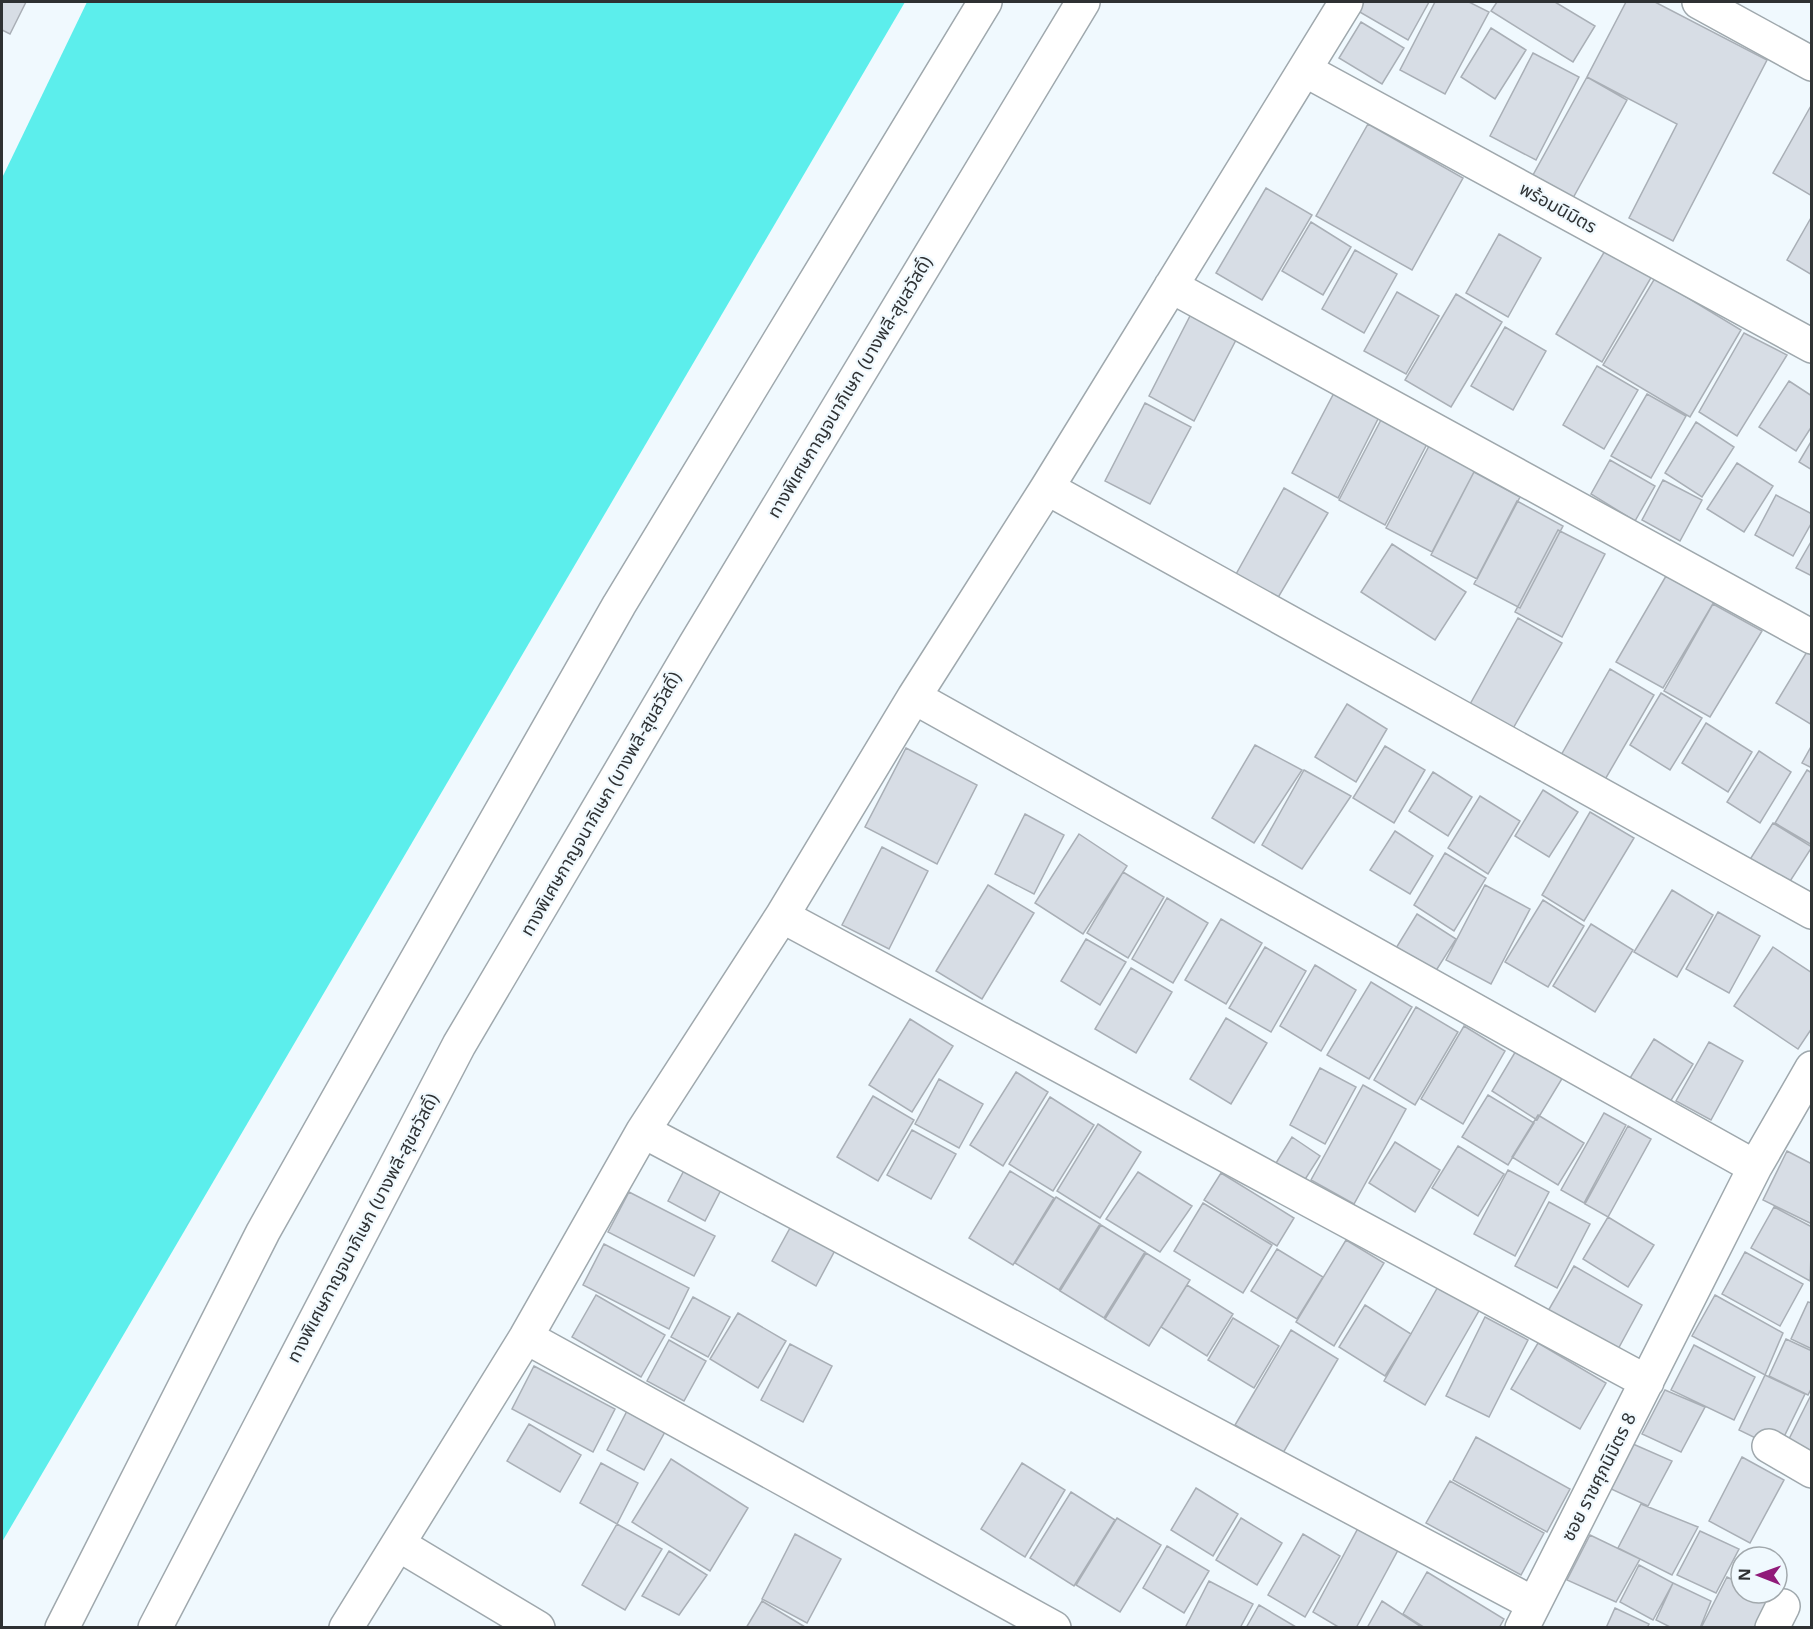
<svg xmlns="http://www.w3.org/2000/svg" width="1813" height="1629" font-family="'Noto Sans','Noto Sans Thai',sans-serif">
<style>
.water{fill:#5ceeec}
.building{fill:#d7dde5;stroke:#a9afb6;stroke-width:1.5}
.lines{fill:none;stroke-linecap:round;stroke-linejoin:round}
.minor-casing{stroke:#9fa8ad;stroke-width:36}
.motorway-casing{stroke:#9fa8ad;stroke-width:36}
.minor{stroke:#fff;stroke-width:33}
.motorway{stroke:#fff;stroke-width:33}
.labels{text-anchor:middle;stroke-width:4.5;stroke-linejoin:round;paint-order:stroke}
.street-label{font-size:18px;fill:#2e3133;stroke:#f0f9fe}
</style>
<rect width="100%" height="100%" fill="#f0f9fe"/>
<path class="water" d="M 87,2 L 905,2 L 2,1542 L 2,178 Z"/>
<path class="building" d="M 2,2 L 26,2 L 10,34 L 2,30 Z
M 1364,2 L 1429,2 L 1408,40 L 1358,11 Z
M 1435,2 L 1469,2 L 1489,12 L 1445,94 L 1400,70 Z
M 1497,2 L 1555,2 L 1595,26 L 1573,62 L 1491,11 Z
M 1626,2 L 1655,2 L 1767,60 L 1673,241 L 1629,218 L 1677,124 L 1587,77 Z
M 1361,22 L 1404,48 L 1382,84 L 1339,58 Z
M 1491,28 L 1526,50 L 1495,99 L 1461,77 Z
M 1533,53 L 1579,77 L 1536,160 L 1490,136 Z
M 1587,77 L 1627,100 L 1573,198 L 1533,175 Z
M 1812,104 L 1812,196 L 1773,173 Z
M 1368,124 L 1463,178 L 1412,270 L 1316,216 Z
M 1266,188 L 1312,215 L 1262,300 L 1216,273 Z
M 1812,216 L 1812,275 L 1787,260 Z
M 1311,222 L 1351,247 L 1323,295 L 1282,271 Z
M 1499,234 L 1541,258 L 1508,317 L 1466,293 Z
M 1606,249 L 1652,276 L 1602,362 L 1556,334 Z
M 1355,250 L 1397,274 L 1364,333 L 1322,309 Z
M 1655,278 L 1741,330 L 1690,417 L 1603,365 Z
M 1397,292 L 1439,316 L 1406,374 L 1364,351 Z
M 1456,294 L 1502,322 L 1451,407 L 1405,380 Z
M 1191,314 L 1237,338 L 1194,421 L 1149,396 Z
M 1505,327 L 1546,351 L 1513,410 L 1471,386 Z
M 1744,333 L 1787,355 L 1737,436 L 1699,412 Z
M 1597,366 L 1638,390 L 1604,449 L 1563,425 Z
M 1789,381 L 1812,396 L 1812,426 L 1796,451 L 1759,427 Z
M 1335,391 L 1380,415 L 1338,498 L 1292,473 Z
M 1647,394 L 1686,416 L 1651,478 L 1611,456 Z
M 1145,403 L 1191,427 L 1150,504 L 1105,481 Z
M 1382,418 L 1428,442 L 1385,525 L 1339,500 Z
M 1696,422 L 1734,447 L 1702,497 L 1665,473 Z
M 1812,440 L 1812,470 L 1799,462 Z
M 1429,446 L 1475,470 L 1432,552 L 1386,528 Z
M 1610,460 L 1655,486 L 1635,521 L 1591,494 Z
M 1737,463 L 1773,486 L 1744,532 L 1707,509 Z
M 1474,472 L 1520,497 L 1477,579 L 1431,555 Z
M 1663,480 L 1702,500 L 1680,541 L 1642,520 Z
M 1284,488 L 1328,513 L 1276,601 L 1235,576 Z
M 1776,495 L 1812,514 L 1812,522 L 1793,556 L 1755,535 Z
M 1517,501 L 1563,526 L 1520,608 L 1474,584 Z
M 1558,530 L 1605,554 L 1562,637 L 1515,612 Z
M 1812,540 L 1812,576 L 1796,568 Z
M 1392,544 L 1466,592 L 1435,640 L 1361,592 Z
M 1666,576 L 1714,602 L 1663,688 L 1616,662 Z
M 1713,604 L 1762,631 L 1710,717 L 1664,691 Z
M 1518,618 L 1562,643 L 1511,732 L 1469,706 Z
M 1808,650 L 1812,653 L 1812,725 L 1776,703 Z
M 1610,669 L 1654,695 L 1603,783 L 1560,757 Z
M 1661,693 L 1702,718 L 1670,770 L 1630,745 Z
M 1347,704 L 1387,729 L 1356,782 L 1315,757 Z
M 1706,723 L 1752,752 L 1728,792 L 1682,763 Z
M 1255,745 L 1302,770 L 1254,843 L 1212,818 Z
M 1812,745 L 1812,768 L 1802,763 Z
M 1385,746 L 1425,770 L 1394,823 L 1353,798 Z
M 906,748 L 977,785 L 937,864 L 865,827 Z
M 1759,751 L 1791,772 L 1760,823 L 1727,802 Z
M 1304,770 L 1351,796 L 1302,869 L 1262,845 Z
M 1807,770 L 1812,773 L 1812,845 L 1775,823 Z
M 1433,772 L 1472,797 L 1448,836 L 1409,811 Z
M 1543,790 L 1578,812 L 1549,857 L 1515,836 Z
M 1480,796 L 1520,821 L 1488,874 L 1448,848 Z
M 1590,812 L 1634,838 L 1584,921 L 1542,895 Z
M 1025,814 L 1064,835 L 1034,894 L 995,874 Z
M 1773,823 L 1812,847 L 1787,886 L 1749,861 Z
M 1395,831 L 1433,856 L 1410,894 L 1370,870 Z
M 1079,834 L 1127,866 L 1083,934 L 1035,903 Z
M 882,847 L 928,871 L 889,949 L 842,925 Z
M 1445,853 L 1486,878 L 1454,931 L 1414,905 Z
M 1123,872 L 1164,897 L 1128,958 L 1087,933 Z
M 988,885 L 1034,913 L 982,999 L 936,971 Z
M 1485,885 L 1530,909 L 1491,984 L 1446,960 Z
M 1672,890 L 1713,915 L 1677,977 L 1634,952 Z
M 1167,898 L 1208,923 L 1173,983 L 1132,959 Z
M 1543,900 L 1584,926 L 1548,987 L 1505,962 Z
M 1718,912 L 1760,936 L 1729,993 L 1686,969 Z
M 1417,914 L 1456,939 L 1432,977 L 1393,953 Z
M 1221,919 L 1262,943 L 1226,1004 L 1185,980 Z
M 1591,924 L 1633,950 L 1595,1012 L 1553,986 Z
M 1086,939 L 1126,962 L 1100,1005 L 1061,981 Z
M 1265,947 L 1306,971 L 1271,1032 L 1229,1008 Z
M 1773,947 L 1812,973 L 1812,1028 L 1798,1049 L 1734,1006 Z
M 1315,965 L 1356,990 L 1321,1051 L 1280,1026 Z
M 1131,968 L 1172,992 L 1136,1053 L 1095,1029 Z
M 1371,982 L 1412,1007 L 1369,1079 L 1327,1055 Z
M 1416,1007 L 1458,1032 L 1415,1105 L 1374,1080 Z
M 1226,1018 L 1267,1043 L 1231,1104 L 1190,1079 Z
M 910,1019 L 953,1046 L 912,1112 L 869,1085 Z
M 1464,1026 L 1505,1051 L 1463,1124 L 1421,1099 Z
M 1654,1039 L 1693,1064 L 1670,1102 L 1630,1078 Z
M 1709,1042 L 1743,1061 L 1711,1120 L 1676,1101 Z
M 1517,1049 L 1563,1077 L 1537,1120 L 1492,1091 Z
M 1320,1068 L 1356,1087 L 1325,1144 L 1290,1125 Z
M 1016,1072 L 1048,1092 L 1003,1166 L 970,1145 Z
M 939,1079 L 983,1104 L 959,1148 L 915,1124 Z
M 1363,1085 L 1406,1109 L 1354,1204 L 1311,1180 Z
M 1488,1095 L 1534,1123 L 1508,1165 L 1462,1137 Z
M 873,1096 L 914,1120 L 878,1181 L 837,1157 Z
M 1050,1097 L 1094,1125 L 1053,1191 L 1009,1164 Z
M 1604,1113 L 1626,1125 L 1584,1203 L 1561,1190 Z
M 1538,1115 L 1584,1143 L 1558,1185 L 1512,1157 Z
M 1098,1124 L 1141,1152 L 1100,1218 L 1057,1191 Z
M 1628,1126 L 1651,1139 L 1608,1217 L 1585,1204 Z
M 912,1130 L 956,1154 L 931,1199 L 887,1175 Z
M 1292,1137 L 1320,1156 L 1304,1181 L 1276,1163 Z
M 1395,1142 L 1440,1170 L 1415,1212 L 1369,1183 Z
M 1458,1146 L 1504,1174 L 1478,1216 L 1432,1188 Z
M 1787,1151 L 1812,1164 L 1812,1224 L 1763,1200 Z
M 689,1161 L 726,1180 L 705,1221 L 668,1201 Z
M 1508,1170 L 1549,1192 L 1515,1256 L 1474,1234 Z
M 1010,1171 L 1054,1198 L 1013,1265 L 969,1238 Z
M 1138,1172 L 1192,1206 L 1160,1252 L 1106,1219 Z
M 1221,1173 L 1294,1218 L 1277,1246 L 1204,1200 Z
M 629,1192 L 715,1236 L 694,1276 L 608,1232 Z
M 1056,1197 L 1100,1224 L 1059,1290 L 1015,1263 Z
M 1549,1202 L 1590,1224 L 1557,1288 L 1515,1266 Z
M 1203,1203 L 1272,1245 L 1243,1293 L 1174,1251 Z
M 1774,1207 L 1812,1227 L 1810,1281 L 1751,1248 Z
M 796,1217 L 840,1241 L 816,1286 L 772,1261 Z
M 1608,1217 L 1654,1245 L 1628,1287 L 1583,1259 Z
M 1101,1225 L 1145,1252 L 1104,1318 L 1060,1291 Z
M 1346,1240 L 1384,1263 L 1334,1346 L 1296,1322 Z
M 604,1244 L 689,1288 L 669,1329 L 583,1285 Z
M 1277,1249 L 1323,1277 L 1297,1319 L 1251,1291 Z
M 1745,1252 L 1803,1284 L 1780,1326 L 1722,1294 Z
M 1146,1253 L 1190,1280 L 1149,1346 L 1105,1319 Z
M 1574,1266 L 1642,1305 L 1617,1351 L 1548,1311 Z
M 1187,1285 L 1233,1314 L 1207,1356 L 1161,1327 Z
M 1439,1285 L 1480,1309 L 1425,1405 L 1384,1381 Z
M 596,1295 L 665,1335 L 641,1377 L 572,1337 Z
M 1715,1295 L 1783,1333 L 1765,1375 L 1692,1336 Z
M 693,1297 L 730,1317 L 708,1357 L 671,1337 Z
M 1808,1302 L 1812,1303 L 1812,1349 L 1791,1339 Z
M 1365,1305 L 1411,1334 L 1385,1376 L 1339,1347 Z
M 738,1313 L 786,1341 L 758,1388 L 710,1359 Z
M 1485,1317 L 1528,1340 L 1489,1417 L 1446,1396 Z
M 1233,1318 L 1279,1346 L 1254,1388 L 1208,1360 Z
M 1291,1330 L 1338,1359 L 1283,1453 L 1235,1425 Z
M 1786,1339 L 1812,1351 L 1812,1387 L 1808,1395 L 1769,1376 Z
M 669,1340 L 706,1361 L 684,1401 L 647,1381 Z
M 1538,1343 L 1606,1383 L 1580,1429 L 1511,1389 Z
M 790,1344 L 832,1366 L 803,1422 L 761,1400 Z
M 1694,1345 L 1755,1377 L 1734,1420 L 1671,1390 Z
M 534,1366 L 615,1409 L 593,1452 L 512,1409 Z
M 1765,1375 L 1805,1394 L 1778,1449 L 1739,1430 Z
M 1665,1390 L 1705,1407 L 1681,1452 L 1642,1434 Z
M 1812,1393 L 1812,1452 L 1788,1441 Z
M 628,1409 L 666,1430 L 644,1470 L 607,1450 Z
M 529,1424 L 581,1455 L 560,1492 L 507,1461 Z
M 1476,1437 L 1570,1489 L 1547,1532 L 1453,1480 Z
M 1633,1444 L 1672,1461 L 1648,1506 L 1609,1488 Z
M 1742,1457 L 1784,1480 L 1750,1543 L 1709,1521 Z
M 671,1459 L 748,1508 L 710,1571 L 632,1522 Z
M 601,1463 L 638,1483 L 617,1524 L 580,1503 Z
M 1022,1463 L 1065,1490 L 1025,1557 L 981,1529 Z
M 1450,1481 L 1544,1533 L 1521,1575 L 1426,1523 Z
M 1196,1488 L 1238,1514 L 1213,1556 L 1171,1530 Z
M 1071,1492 L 1115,1520 L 1074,1586 L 1030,1558 Z
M 1641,1504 L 1698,1527 L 1672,1575 L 1618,1548 Z
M 1364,1517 L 1404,1539 L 1356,1628 L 1340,1628 L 1313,1612 Z
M 1117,1518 L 1161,1545 L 1120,1612 L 1076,1585 Z
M 1241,1518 L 1282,1543 L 1257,1585 L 1216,1560 Z
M 617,1524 L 662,1549 L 625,1610 L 582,1585 Z
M 1700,1531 L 1739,1549 L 1716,1593 L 1677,1575 Z
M 795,1534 L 841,1559 L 807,1623 L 762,1599 Z
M 1303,1534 L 1340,1556 L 1305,1617 L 1268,1595 Z
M 1590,1535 L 1640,1559 L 1616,1602 L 1567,1580 Z
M 1167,1546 L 1209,1571 L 1184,1613 L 1143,1588 Z
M 669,1551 L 707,1575 L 679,1615 L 642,1596 Z
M 1639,1565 L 1673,1583 L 1653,1620 L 1620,1602 Z
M 1427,1572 L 1504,1619 L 1499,1628 L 1425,1628 L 1403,1614 Z
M 1727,1577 L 1741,1584 L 1741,1593 L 1760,1593 L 1769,1598 L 1754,1628 L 1701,1628 Z
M 1209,1581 L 1253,1604 L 1240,1628 L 1185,1628 Z
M 1673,1583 L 1711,1601 L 1700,1628 L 1672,1628 L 1656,1620 Z
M 762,1601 L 805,1627 L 804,1628 L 746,1628 Z
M 1382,1601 L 1423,1628 L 1367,1628 Z
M 1259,1605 L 1296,1627 L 1296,1628 L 1246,1628 Z
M 1615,1608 L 1649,1624 L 1647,1628 L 1606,1628 Z"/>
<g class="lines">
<g class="minor-casing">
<path id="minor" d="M 1699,2 L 1812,64
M 1305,70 L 1812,346
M 1171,286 L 1812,637
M 1047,488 L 1812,912
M 914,697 L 1755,1167
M 782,916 L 1647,1382
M 643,1131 L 1534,1604
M 526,1337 L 1054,1628
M 1769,1446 L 1812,1471
M 398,1544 L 538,1628
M 346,1628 L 526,1337 L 643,1131 L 782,916 L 914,697 L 1047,488 L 1346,2
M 1522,1628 L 1755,1167 L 1812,1068
M 1772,1628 L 1783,1606"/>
</g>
<g class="motorway-casing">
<path id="motorway" d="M 62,1628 L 263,1232 L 392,1003 L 619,605 L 985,2
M 155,1628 L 459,1045 L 695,645 L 1083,2"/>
</g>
<use href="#minor" class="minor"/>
<use href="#motorway" class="motorway"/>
</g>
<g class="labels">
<g class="street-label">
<text transform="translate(1558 208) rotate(29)" y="6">พร้อมนิมิตร</text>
<text transform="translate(850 387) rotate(-59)" y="6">ทางพิเศษกาญจนาภิเษก (บางพลี-สุขสวัสดิ์)</text>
<text transform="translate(601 804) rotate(-60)" y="6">ทางพิเศษกาญจนาภิเษก (บางพลี-สุขสวัสดิ์)</text>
<text transform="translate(363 1228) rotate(-62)" y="6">ทางพิเศษกาญจนาภิเษก (บางพลี-สุขสวัสดิ์)</text>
<text transform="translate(1599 1477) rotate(-63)" y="6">ซอย ราชศุภนิมิตร 8</text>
</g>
</g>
<rect width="1813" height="1629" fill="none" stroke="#2e3133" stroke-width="6"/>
<g transform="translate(1759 1575) rotate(271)"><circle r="28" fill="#f0f9fe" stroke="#a2a9ad" stroke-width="1.5"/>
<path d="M0-4.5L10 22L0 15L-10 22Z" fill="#901a79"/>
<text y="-9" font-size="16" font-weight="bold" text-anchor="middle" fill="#2e3133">N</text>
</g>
</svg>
